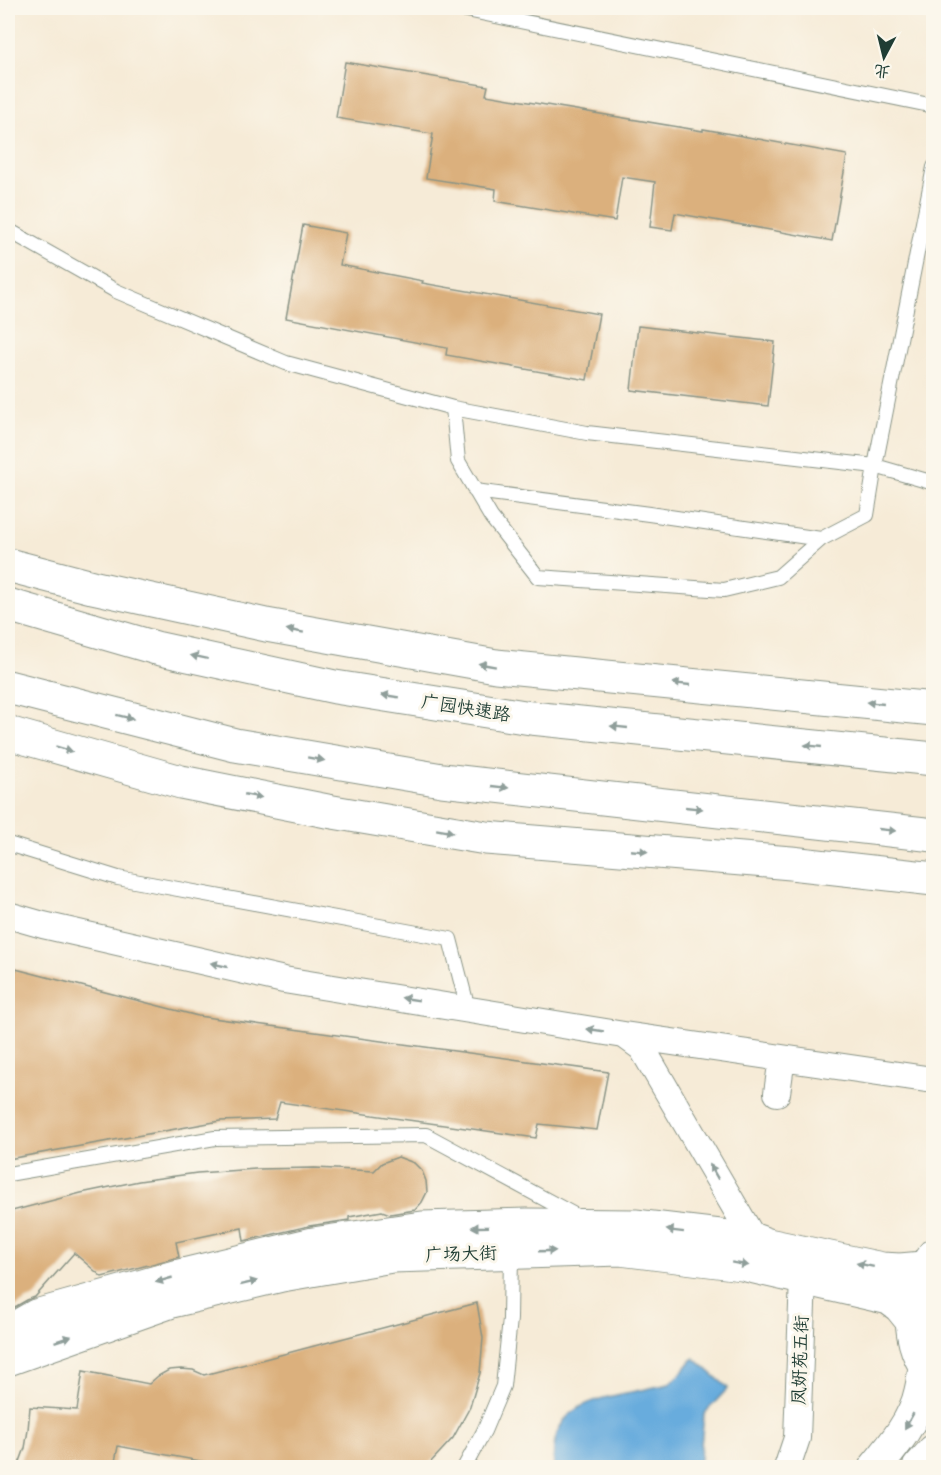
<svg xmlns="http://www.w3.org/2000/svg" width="941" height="1475" font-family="'Comic Neue','LXGW WenKai TC',sans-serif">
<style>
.water{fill:#67acdd;stroke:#437488;stroke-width:1.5}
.building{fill:#dbb07d}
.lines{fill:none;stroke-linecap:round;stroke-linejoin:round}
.service-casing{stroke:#8a9486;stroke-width:16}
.minor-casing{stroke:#8a9486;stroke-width:28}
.tertiary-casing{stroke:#8a9486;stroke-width:35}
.secondary-casing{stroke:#8a9486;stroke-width:35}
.trunk-casing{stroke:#8a9486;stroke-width:35}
.service{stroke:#fff;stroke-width:14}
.minor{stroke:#fff;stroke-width:26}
.tertiary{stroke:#fff;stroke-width:33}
.secondary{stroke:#fff;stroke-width:33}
.trunk{stroke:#fff;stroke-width:33}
.oneway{fill:#8f9e9a}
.labels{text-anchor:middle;stroke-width:6;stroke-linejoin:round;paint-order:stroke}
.street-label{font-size:18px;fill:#1f3d34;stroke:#fbf7ec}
</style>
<rect width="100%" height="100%" fill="#fbf7ec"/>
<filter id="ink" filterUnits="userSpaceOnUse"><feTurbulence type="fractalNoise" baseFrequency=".0167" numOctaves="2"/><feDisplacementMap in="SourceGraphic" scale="12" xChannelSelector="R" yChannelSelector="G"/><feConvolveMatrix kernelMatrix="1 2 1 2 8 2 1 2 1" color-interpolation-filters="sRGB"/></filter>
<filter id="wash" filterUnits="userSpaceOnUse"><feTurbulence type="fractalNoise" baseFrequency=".008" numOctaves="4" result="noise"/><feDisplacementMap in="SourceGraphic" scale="24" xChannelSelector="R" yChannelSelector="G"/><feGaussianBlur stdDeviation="1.35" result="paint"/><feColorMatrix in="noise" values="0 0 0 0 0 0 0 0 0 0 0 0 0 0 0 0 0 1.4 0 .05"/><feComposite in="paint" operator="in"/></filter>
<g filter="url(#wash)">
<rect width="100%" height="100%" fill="#f6ebd7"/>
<path class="water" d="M 694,1358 L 728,1388 L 704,1414 L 699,1467 L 554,1467 C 548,1403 596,1399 646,1389 C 653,1387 662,1386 669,1384 C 676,1381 688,1364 694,1358 Z"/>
<g id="blocks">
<path class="building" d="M 345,62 L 488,86 L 486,95 L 703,131 L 703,129 L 847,155 L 832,241 L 675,213 L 672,230 L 650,227 L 655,182 L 622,177 L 615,221 L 495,201 L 496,189 L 426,178 L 433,134 L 336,118 Z
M 303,225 L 346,233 L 340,265 L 423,281 L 422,283 L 599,314 L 587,380 L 446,355 L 447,348 L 286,318 Z
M 638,326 L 775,342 L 768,406 L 631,390 Z
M 8,967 L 198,1016 L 608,1072 L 597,1130 L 539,1124 L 536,1138 L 280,1102 L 275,1119 L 220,1121 L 8,1159 Z
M 398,1157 L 414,1163 L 422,1171 L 426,1181 L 427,1192 L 422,1202 L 415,1210 L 390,1214 L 382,1211 L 349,1217 L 349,1220 L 309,1226 L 244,1241 L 242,1228 L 176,1242 L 179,1257 L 102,1277 L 74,1253 L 35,1297 L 27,1300 L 8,1311 L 8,1212 L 81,1193 L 139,1181 L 197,1173 L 256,1169 L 315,1168 L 374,1171 L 382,1163 Z
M 477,1303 L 483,1338 L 480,1373 L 470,1407 L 453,1438 L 429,1464 L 423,1467 L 233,1467 L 118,1446 L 114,1467 L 18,1467 L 25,1448 L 28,1430 L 30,1407 L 77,1410 L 83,1371 L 149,1384 L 158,1376 L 169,1370 L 181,1369 L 193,1370 L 204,1375 Z"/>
</g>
</g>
<g filter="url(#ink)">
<use href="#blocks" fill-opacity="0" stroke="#8a9486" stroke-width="1.5"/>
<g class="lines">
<g class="service-casing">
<path id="service" d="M 457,8 L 934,106
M 8,230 L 116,291 L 286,363 L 453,408 L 587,433 L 875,466 L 934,483
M 453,408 L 458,461 L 491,517 L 538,577 L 724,590 L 778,577 L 821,539 L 867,515 L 875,466 L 934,167
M 475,491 L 649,514 L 821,539
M 8,844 L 118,878 L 450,939 L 468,1009
M 8,1174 L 215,1138 L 426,1135 L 580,1218
M 464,1468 L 484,1431 L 503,1386 L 510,1319 L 511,1252"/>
</g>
<g class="minor-casing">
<path id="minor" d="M 8,915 L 43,925 L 284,980 L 624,1035 L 642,1048 L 754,1240
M 624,1035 L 926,1079
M 777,1093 L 782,1058
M 787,1468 L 797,1438 L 803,1278 L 805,1260"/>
</g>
<g class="tertiary-casing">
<path id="tertiary" d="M 8,1332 L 36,1316 L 175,1277 L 313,1244 L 422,1228 L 527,1225 L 635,1226 L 754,1240 L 768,1245 L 882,1269 L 900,1270 L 923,1268
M 8,1359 L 172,1301 L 282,1275 L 392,1256 L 620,1249 L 742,1264 L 889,1298 L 900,1306 L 913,1322"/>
</g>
<g class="secondary-casing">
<path id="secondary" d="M 934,1255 C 906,1291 904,1342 934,1378
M 875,1468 C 894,1445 915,1420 921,1391 C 923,1383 924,1375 925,1367
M 919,1468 L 934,1451"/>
</g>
<g class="trunk-casing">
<path id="trunk" d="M 8,565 L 92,587 L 266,625 L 496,666 L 934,709
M 8,605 L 156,648 L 335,687 L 531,718 L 934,759
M 8,687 L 235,745 L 442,780 L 934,835
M 8,733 L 181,782 L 327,811 L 486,838 L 791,863 L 934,879"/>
</g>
<use href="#service" class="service"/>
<use href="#minor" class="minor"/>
<use href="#tertiary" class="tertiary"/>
<use href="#secondary" class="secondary"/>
<use href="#trunk" class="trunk"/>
</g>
<defs><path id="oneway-solid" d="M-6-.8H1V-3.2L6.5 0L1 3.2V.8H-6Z" transform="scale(1.5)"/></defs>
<g class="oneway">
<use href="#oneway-solid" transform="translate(295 631) rotate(-170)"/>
<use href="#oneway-solid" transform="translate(199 657) rotate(-168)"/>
<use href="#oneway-solid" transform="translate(487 665) rotate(-170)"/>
<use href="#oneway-solid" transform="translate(681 684) rotate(-174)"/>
<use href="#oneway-solid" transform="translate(390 696) rotate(-171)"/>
<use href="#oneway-solid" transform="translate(875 703) rotate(-174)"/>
<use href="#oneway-solid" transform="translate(125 717) rotate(14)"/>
<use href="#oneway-solid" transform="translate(619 727) rotate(-174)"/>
<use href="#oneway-solid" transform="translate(813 746) rotate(-174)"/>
<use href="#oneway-solid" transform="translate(64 749) rotate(16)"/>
<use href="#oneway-solid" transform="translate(316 759) rotate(10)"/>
<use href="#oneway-solid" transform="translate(500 787) rotate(6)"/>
<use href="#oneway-solid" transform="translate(253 796) rotate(11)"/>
<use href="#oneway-solid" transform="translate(694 808) rotate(6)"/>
<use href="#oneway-solid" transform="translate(887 830) rotate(6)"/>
<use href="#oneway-solid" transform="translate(445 831) rotate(10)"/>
<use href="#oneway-solid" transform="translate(639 851) rotate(5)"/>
<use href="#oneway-solid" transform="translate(219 965) rotate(-167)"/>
<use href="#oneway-solid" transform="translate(410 999) rotate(-171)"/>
<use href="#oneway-solid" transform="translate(595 1030) rotate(-171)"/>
<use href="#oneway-solid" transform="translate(714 1172) rotate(-120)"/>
<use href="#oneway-solid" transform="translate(480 1227) rotate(179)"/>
<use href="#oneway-solid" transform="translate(675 1231) rotate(-173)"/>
<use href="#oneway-solid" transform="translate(547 1251) rotate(-2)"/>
<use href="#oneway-solid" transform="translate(740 1264) rotate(10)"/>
<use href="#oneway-solid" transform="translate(865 1265) rotate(-168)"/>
<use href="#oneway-solid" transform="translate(164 1280) rotate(164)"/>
<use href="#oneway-solid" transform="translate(249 1283) rotate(-13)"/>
<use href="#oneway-solid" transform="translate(63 1339) rotate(-19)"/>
<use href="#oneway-solid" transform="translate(909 1421) rotate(120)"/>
</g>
</g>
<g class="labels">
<g class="street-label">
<text transform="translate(466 708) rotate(9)" y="6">广园快速路</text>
<text transform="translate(461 1254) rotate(-2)" y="6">广场大街</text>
<text transform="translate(800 1360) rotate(-88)" y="6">凤妍苑五街</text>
</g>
</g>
<rect width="941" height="1475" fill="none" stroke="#fbf7ec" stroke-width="30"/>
<g transform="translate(884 57) rotate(187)" stroke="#fbf7ec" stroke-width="4.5" paint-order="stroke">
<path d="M0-4.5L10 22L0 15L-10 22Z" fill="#1f3d34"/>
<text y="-9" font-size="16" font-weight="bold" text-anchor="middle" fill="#1f3d34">北</text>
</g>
</svg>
